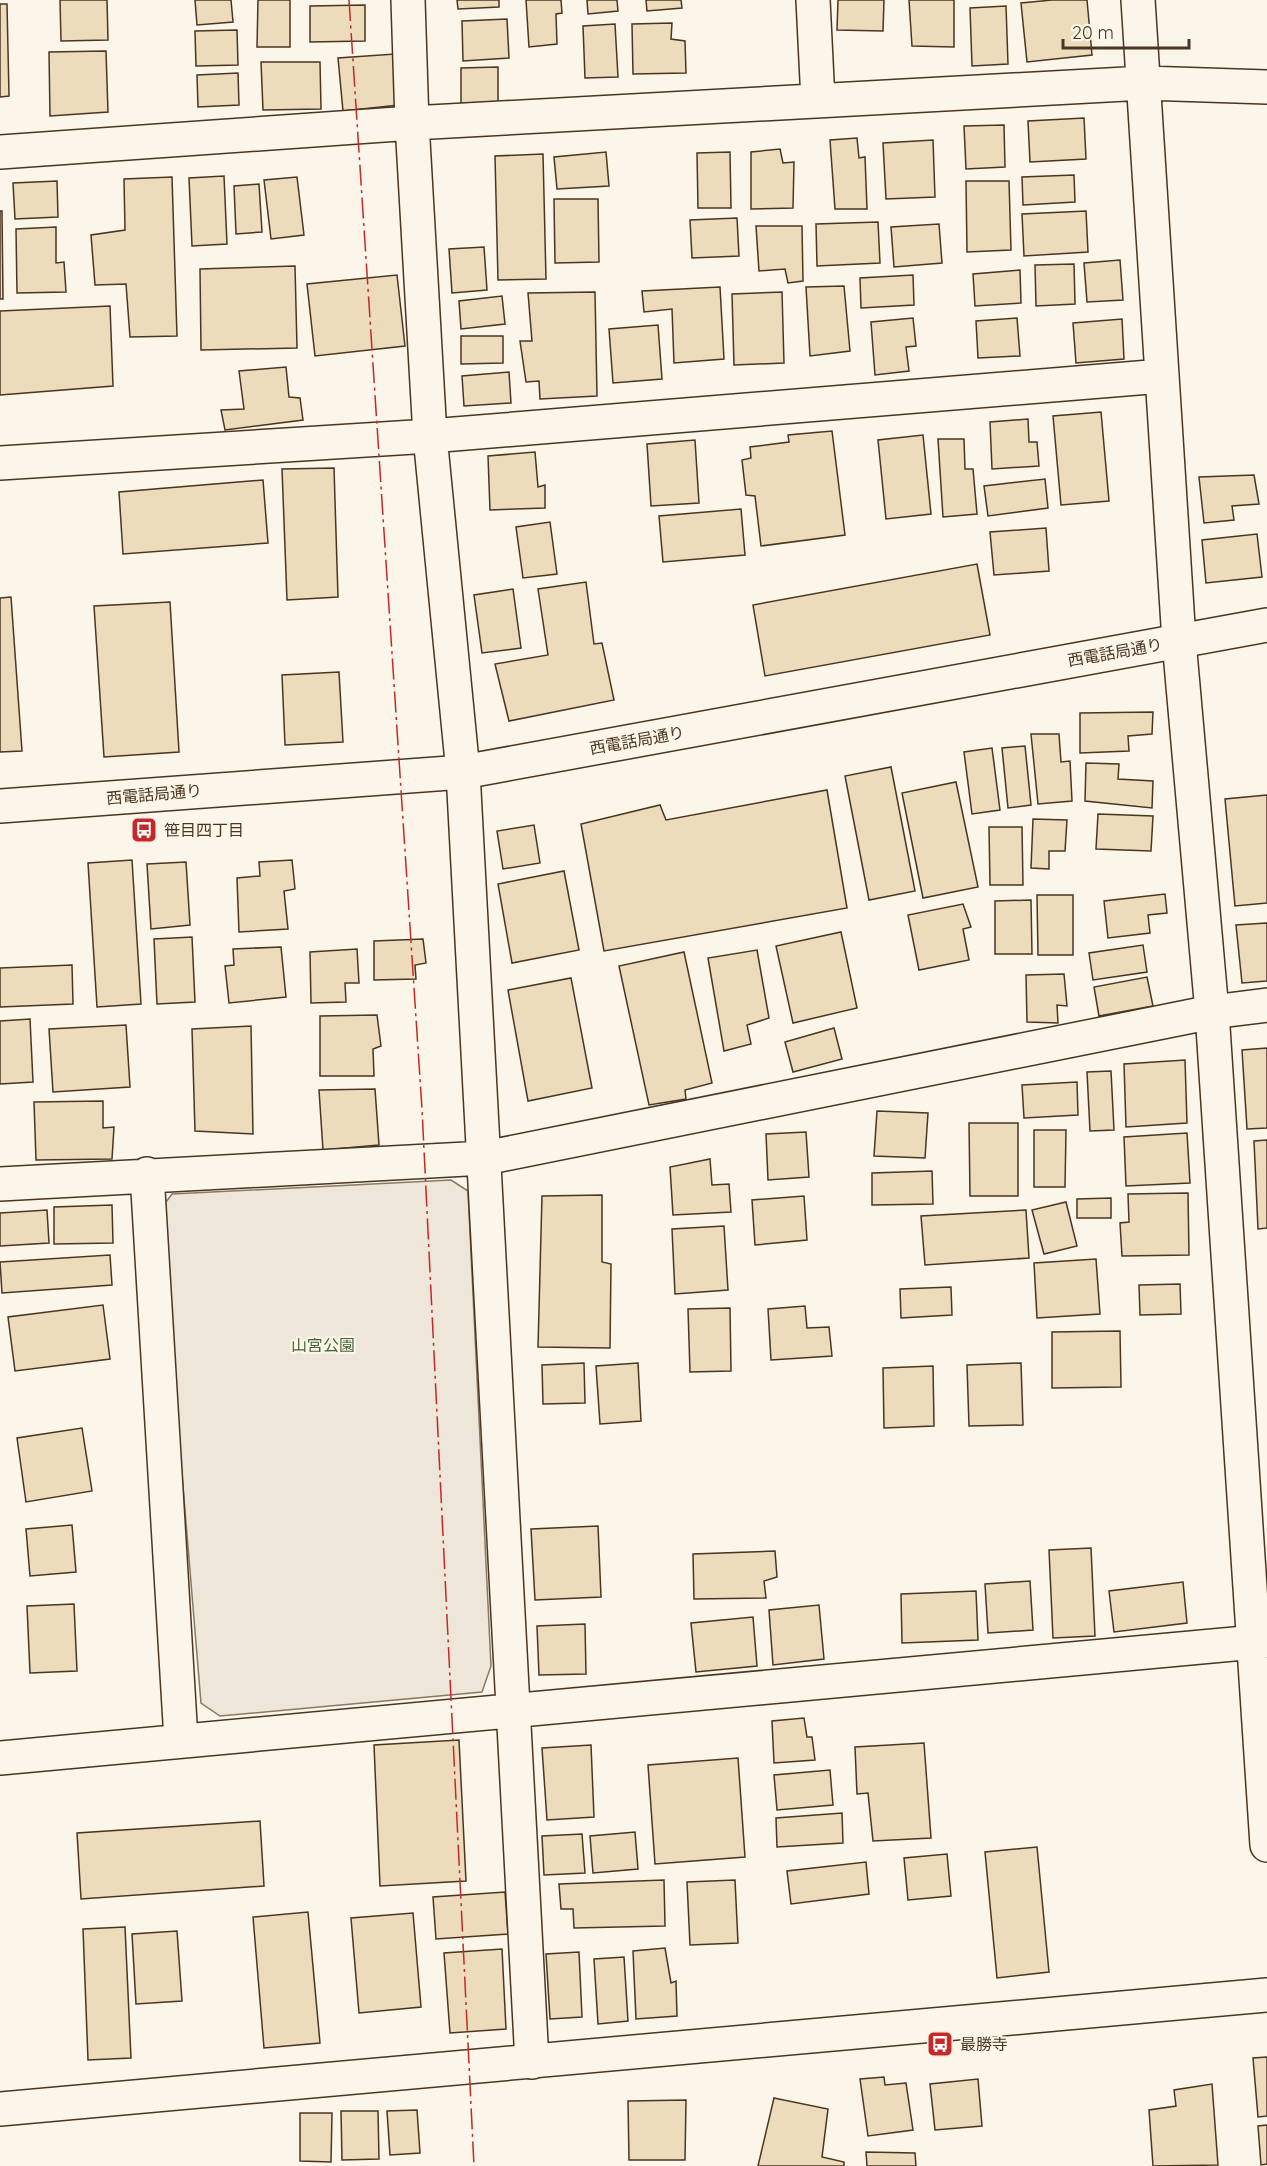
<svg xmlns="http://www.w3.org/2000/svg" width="1267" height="2166" font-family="Quicksand,'Noto Sans JP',sans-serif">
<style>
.green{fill:#ede6d9;stroke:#887966;stroke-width:1.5}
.building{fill:#ecdcbc;stroke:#4a3520;stroke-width:1.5}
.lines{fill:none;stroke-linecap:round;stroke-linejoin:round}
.street-casing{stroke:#4a3520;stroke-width:36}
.secondary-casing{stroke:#4a3520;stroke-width:36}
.street{stroke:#fbf6e9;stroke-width:33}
.secondary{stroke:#fbf6e9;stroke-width:33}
.power{stroke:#c62828;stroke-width:1.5;stroke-dasharray:21 4.5 3 4.5;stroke-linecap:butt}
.labels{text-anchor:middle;stroke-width:4.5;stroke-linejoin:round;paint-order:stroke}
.street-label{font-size:16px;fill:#4a3520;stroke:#fbf6e9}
.poi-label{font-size:16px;fill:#4a3520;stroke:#fbf6e9;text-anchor:start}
.park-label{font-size:16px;fill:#436837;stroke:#fbf6e9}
</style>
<rect width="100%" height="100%" fill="#fbf6e9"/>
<path class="green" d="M 451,1180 L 468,1191 L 491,1666 L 482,1692 L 220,1716 L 201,1703 L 160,1210 L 172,1194 Z"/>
<path class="building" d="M 60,0 L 107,0 L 108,40 L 61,41 Z
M 195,0 L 231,0 L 233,22 L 197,25 Z
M 258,0 L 290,0 L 290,47 L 257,47 Z
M 457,0 L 499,0 L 499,7 L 458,9 Z
M 526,0 L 561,0 L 562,13 L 556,14 L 557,44 L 529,47 Z
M 587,0 L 617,0 L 618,11 L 588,14 Z
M 646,0 L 681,0 L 682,8 L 647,11 Z
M 838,0 L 884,0 L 883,31 L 837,30 Z
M 909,0 L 954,0 L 954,47 L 912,46 Z
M 1052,0 L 1087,0 L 1092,55 L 1027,62 L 1021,3 Z
M 0,4 L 7,4 L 9,96 L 0,97 Z
M 365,5 L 365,41 L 310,42 L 310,6 Z
M 1006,6 L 1008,64 L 972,66 L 970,8 Z
M 507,19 L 509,58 L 463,61 L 462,21 Z
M 672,23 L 671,39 L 685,41 L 686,73 L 633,74 L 632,24 Z
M 615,24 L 618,77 L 585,78 L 583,26 Z
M 237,30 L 238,65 L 196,66 L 195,31 Z
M 106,51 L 108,112 L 50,116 L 49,52 Z
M 395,54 L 399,105 L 343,111 L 338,58 Z
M 261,62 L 320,62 L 321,109 L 263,110 Z
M 498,67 L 498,103 L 461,103 L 461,68 Z
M 238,73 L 239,105 L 198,107 L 197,75 Z
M 1084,118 L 1086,159 L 1030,162 L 1028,121 Z
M 1004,125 L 1005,167 L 966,169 L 964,126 Z
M 857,138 L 859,158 L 865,157 L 867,209 L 835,209 L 830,140 Z
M 933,140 L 935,197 L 886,199 L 883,143 Z
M 780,149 L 783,163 L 794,162 L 793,208 L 751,209 L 751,152 Z
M 606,152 L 609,186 L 557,189 L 554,157 Z
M 730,152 L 731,208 L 698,208 L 697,153 Z
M 543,154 L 546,279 L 498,280 L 495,156 Z
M 1074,175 L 1075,202 L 1023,205 L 1022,177 Z
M 224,176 L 227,244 L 192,246 L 189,178 Z
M 172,177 L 177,336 L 130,337 L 126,284 L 95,285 L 91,235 L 125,230 L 124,179 Z
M 297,177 L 304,235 L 271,239 L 264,180 Z
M 57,181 L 58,217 L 15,219 L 13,183 Z
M 966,181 L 1009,181 L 1011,250 L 967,252 Z
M 259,184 L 262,232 L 236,234 L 234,186 Z
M 554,199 L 598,199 L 599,262 L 555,263 Z
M 0,211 L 2,211 L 3,299 L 0,299 Z
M 1086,211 L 1088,252 L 1024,256 L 1022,214 Z
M 737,218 L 739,256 L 692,258 L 690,220 Z
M 878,222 L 880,263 L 817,266 L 816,224 Z
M 939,224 L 942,263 L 894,267 L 891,227 Z
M 756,226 L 802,226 L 803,281 L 788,283 L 785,269 L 759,271 Z
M 56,227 L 56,263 L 64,262 L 66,292 L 17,293 L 16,229 Z
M 484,247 L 487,290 L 452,293 L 449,249 Z
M 1120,260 L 1123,300 L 1087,302 L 1084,263 Z
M 1074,264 L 1075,304 L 1036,306 L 1035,265 Z
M 295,266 L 297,348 L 201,350 L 200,269 Z
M 1020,270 L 1021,303 L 975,306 L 973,274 Z
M 397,275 L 405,346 L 315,356 L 307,284 Z
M 913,275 L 914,305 L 861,308 L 860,278 Z
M 844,286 L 850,351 L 810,356 L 806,287 Z
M 720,287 L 724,359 L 674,363 L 672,309 L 644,312 L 642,291 Z
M 595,292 L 597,396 L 540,399 L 539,381 L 526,382 L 520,341 L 532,341 L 528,293 Z
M 782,292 L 784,363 L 734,365 L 732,294 Z
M 502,296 L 505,324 L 461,329 L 459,301 Z
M 110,306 L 113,386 L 0,395 L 0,311 Z
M 913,318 L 916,346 L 906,347 L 909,371 L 875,375 L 871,322 Z
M 1017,318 L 1020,356 L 978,358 L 976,321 Z
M 1122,319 L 1124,359 L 1076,363 L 1073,323 Z
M 658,325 L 662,379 L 613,383 L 609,329 Z
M 461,336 L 503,336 L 503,363 L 461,364 Z
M 286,367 L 289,397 L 300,398 L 303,420 L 225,430 L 221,410 L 244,409 L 239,371 Z
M 509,372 L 511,403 L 464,406 L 462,376 Z
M 1101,412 L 1109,501 L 1061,505 L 1053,416 Z
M 1028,419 L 1029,442 L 1037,442 L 1039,466 L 992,469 L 990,422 Z
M 832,431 L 845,535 L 761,546 L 755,496 L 746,495 L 742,460 L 751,458 L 750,447 L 789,442 L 788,435 Z
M 923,435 L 931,514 L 886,519 L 878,440 Z
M 938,439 L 964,439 L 965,469 L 973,469 L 977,514 L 943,517 Z
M 695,440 L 699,503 L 651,506 L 647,444 Z
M 535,452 L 538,487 L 545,485 L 545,508 L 490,510 L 488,456 Z
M 334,468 L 338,597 L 287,600 L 282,469 Z
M 1254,475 L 1259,504 L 1232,506 L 1234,520 L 1204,523 L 1199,477 Z
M 1045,479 L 1048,508 L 988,516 L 984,486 Z
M 263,480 L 268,543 L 123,554 L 119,492 Z
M 741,509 L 745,555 L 663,562 L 659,516 Z
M 550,522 L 557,574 L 523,578 L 516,527 Z
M 1046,528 L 1049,571 L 994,575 L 990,532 Z
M 1257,534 L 1262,577 L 1206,583 L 1202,540 Z
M 977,564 L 990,635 L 765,676 L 753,605 Z
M 586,582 L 594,644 L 602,643 L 614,700 L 509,721 L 495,664 L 548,655 L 538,589 Z
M 513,589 L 521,648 L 482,653 L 474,595 Z
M 11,597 L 22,751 L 0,752 L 0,598 Z
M 170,602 L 179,752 L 104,757 L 94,606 Z
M 339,672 L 343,742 L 285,745 L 282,675 Z
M 1153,712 L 1152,734 L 1128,736 L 1129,751 L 1080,753 L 1080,713 Z
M 1031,734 L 1059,734 L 1061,762 L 1070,761 L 1072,801 L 1038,804 Z
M 1025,746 L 1031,805 L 1008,808 L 1002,748 Z
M 992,748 L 1000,810 L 972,814 L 964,752 Z
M 1086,763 L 1119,764 L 1118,779 L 1153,781 L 1152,808 L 1085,801 Z
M 891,767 L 915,891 L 869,900 L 845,776 Z
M 956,782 L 978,887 L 923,898 L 902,793 Z
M 827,790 L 847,908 L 604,951 L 581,824 L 660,805 L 666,820 Z
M 1267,795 L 1267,903 L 1235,906 L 1225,799 Z
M 1098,814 L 1153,816 L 1151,851 L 1096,849 Z
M 1033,819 L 1067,820 L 1065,851 L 1049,851 L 1049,869 L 1031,868 Z
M 534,825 L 540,863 L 503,869 L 497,831 Z
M 989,827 L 1022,827 L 1023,885 L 990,885 Z
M 132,860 L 141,1004 L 97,1007 L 88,863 Z
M 292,860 L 295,889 L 284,891 L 288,929 L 239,932 L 237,878 L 260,876 L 259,862 Z
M 186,862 L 190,925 L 151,929 L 147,864 Z
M 564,871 L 579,950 L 512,963 L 498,884 Z
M 1165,894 L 1167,913 L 1148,915 L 1150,933 L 1108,938 L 1104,901 Z
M 1037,895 L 1073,895 L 1073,955 L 1038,955 Z
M 1031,900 L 1032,954 L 995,954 L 995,901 Z
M 963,904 L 971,927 L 963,929 L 969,960 L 919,970 L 908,915 Z
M 1267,923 L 1267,981 L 1242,983 L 1236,925 Z
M 841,932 L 857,1008 L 793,1023 L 776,946 Z
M 192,937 L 195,1002 L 157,1004 L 154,939 Z
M 423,939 L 426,963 L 415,965 L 416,979 L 374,980 L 374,941 Z
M 1143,945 L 1147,972 L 1093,980 L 1089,953 Z
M 281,947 L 286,997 L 229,1003 L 225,966 L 234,965 L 233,949 Z
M 357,949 L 359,983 L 345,983 L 346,1002 L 311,1003 L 310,952 Z
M 757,950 L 769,1018 L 747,1025 L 751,1044 L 724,1051 L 708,958 Z
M 684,952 L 712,1083 L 685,1090 L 686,1099 L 649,1105 L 619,966 Z
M 72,965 L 73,1004 L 0,1007 L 0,968 Z
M 1064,974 L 1067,1006 L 1057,1005 L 1058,1023 L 1027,1022 L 1026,975 Z
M 1147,977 L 1153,1006 L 1099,1016 L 1094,987 Z
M 571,978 L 592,1088 L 528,1101 L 508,990 Z
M 377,1015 L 381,1046 L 373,1049 L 374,1076 L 320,1076 L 320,1016 Z
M 30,1019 L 33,1082 L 0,1084 L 0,1021 Z
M 126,1025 L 130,1087 L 53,1092 L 49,1029 Z
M 251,1026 L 253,1134 L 195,1131 L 192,1029 Z
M 834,1028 L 842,1059 L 793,1072 L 785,1042 Z
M 1267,1048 L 1267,1128 L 1247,1129 L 1242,1050 Z
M 1185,1060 L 1187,1123 L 1126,1127 L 1124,1064 Z
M 1111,1071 L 1114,1130 L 1090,1131 L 1087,1072 Z
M 1077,1082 L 1078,1115 L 1024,1118 L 1022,1085 Z
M 375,1089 L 379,1145 L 323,1150 L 319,1090 Z
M 103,1101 L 103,1128 L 114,1127 L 112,1159 L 36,1160 L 34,1102 Z
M 877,1111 L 928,1113 L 925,1158 L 874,1156 Z
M 969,1123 L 1018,1123 L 1018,1196 L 970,1196 Z
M 1034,1130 L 1066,1130 L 1065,1187 L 1034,1187 Z
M 806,1132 L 809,1177 L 768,1180 L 766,1134 Z
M 1187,1133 L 1190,1183 L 1126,1186 L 1124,1137 Z
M 1267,1140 L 1267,1228 L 1258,1229 L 1254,1141 Z
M 710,1159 L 712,1185 L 729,1184 L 731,1212 L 673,1215 L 670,1167 Z
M 932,1171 L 933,1204 L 872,1205 L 872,1173 Z
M 1188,1193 L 1189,1255 L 1122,1256 L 1120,1223 L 1129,1222 L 1128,1194 Z
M 602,1195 L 602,1262 L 611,1264 L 610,1348 L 538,1347 L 542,1196 Z
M 804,1196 L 807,1240 L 755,1245 L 752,1200 Z
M 1111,1198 L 1111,1218 L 1077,1218 L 1077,1199 Z
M 1066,1202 L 1077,1246 L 1044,1254 L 1032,1210 Z
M 112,1205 L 113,1243 L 54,1244 L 54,1207 Z
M 47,1210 L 49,1243 L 0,1246 L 0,1213 Z
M 1026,1210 L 1029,1258 L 925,1265 L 921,1216 Z
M 724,1226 L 728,1290 L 675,1294 L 672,1229 Z
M 110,1255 L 112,1285 L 2,1293 L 0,1262 Z
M 1096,1259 L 1100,1314 L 1037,1318 L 1034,1263 Z
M 1180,1284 L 1181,1314 L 1140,1315 L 1139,1285 Z
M 951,1287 L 952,1315 L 901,1318 L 900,1289 Z
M 103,1305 L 110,1359 L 15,1371 L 8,1317 Z
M 805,1306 L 807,1328 L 829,1327 L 832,1356 L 771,1360 L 768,1309 Z
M 730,1308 L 731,1371 L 690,1372 L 688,1309 Z
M 1120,1331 L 1121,1387 L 1052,1388 L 1052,1332 Z
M 584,1363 L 585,1403 L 543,1404 L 542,1365 Z
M 638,1363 L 641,1421 L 600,1424 L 596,1366 Z
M 1021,1363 L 1023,1425 L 969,1426 L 967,1365 Z
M 933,1366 L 934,1426 L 884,1428 L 883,1368 Z
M 82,1428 L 92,1491 L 26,1502 L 17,1438 Z
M 72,1525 L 76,1572 L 30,1576 L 26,1529 Z
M 598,1526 L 601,1597 L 535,1600 L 531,1529 Z
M 1091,1548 L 1095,1636 L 1053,1638 L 1049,1550 Z
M 775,1551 L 777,1577 L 764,1581 L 766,1598 L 694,1599 L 693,1554 Z
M 1030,1581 L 1033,1630 L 988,1633 L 985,1584 Z
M 1183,1582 L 1187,1623 L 1114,1632 L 1109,1591 Z
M 976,1591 L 978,1640 L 902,1643 L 901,1594 Z
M 74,1604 L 77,1671 L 30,1673 L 27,1606 Z
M 819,1605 L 824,1659 L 773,1665 L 769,1610 Z
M 753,1617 L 757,1666 L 696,1672 L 691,1623 Z
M 585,1624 L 586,1674 L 539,1675 L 537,1626 Z
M 804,1718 L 807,1737 L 812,1737 L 815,1760 L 774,1763 L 772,1721 Z
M 459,1740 L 466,1881 L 380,1886 L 374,1745 Z
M 924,1743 L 931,1838 L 873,1841 L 868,1793 L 857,1794 L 855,1747 Z
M 591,1745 L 594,1817 L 547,1820 L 542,1748 Z
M 738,1758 L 745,1857 L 655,1864 L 648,1765 Z
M 830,1770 L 833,1805 L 777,1810 L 774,1775 Z
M 842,1813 L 843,1843 L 777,1847 L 776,1818 Z
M 260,1821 L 264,1886 L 81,1899 L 77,1833 Z
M 635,1832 L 638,1869 L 593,1873 L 590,1836 Z
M 582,1834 L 585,1873 L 544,1875 L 542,1836 Z
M 1037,1847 L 1049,1972 L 997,1978 L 985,1852 Z
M 947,1854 L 951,1896 L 908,1900 L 904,1858 Z
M 866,1862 L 869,1894 L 791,1904 L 787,1871 Z
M 664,1880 L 665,1926 L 574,1928 L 573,1909 L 561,1909 L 559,1884 Z
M 735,1880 L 738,1943 L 690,1945 L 687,1882 Z
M 505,1892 L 508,1934 L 436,1939 L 433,1897 Z
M 308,1912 L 320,2043 L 264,2048 L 253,1917 Z
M 413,1913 L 421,2007 L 359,2013 L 351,1918 Z
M 125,1927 L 131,2058 L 88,2060 L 83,1929 Z
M 177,1931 L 182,2001 L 136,2004 L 132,1934 Z
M 665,1948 L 671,1983 L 676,1981 L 677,2016 L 636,2019 L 633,1951 Z
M 502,1949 L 506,2029 L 450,2033 L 444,1953 Z
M 579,1952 L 582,2017 L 550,2019 L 546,1954 Z
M 624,1957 L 628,2021 L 598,2024 L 594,1959 Z
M 1267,2057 L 1267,2116 L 1258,2117 L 1253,2058 Z
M 884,2077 L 885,2085 L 906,2083 L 913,2130 L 868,2136 L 860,2079 Z
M 978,2079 L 982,2126 L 935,2130 L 930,2084 Z
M 1212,2084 L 1218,2165 L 1153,2166 L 1149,2110 L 1176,2106 L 1174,2090 Z
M 774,2098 L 828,2109 L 822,2157 L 844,2162 L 844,2166 L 758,2166 Z
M 686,2100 L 685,2160 L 629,2160 L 628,2101 Z
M 417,2110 L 420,2153 L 390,2155 L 387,2111 Z
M 341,2111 L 378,2111 L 379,2159 L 342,2160 Z
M 300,2113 L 332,2113 L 331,2162 L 300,2161 Z
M 1267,2125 L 1267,2164 L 1261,2165 L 1258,2126 Z
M 866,2152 L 915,2153 L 916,2166 L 867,2166 Z"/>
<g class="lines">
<g class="street-casing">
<path id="street" d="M 408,0 L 412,123 L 430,436 L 463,772 L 532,2062
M 813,0 L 818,101
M 1138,0 L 1179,641 L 1212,1012 L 1267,1845
M 0,152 L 412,123 L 1144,83 L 1267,87
M 0,463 L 430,436 L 1162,376
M 147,1174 L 181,1740
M 0,1184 L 485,1158 L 1212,1012 L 1267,1005
M 0,1758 L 1267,1641"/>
</g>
<g class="secondary-casing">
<path id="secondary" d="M 0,806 L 463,772 L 1267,625
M 0,2109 L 1267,1995"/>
</g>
<use href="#street" class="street"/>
<use href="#secondary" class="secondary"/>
<path class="power" d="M 349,0 L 422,1109 L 474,2166"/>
</g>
<defs>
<g id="bus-square" transform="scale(1.35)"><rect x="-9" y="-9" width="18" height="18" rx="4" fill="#c62828" stroke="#fbf6e9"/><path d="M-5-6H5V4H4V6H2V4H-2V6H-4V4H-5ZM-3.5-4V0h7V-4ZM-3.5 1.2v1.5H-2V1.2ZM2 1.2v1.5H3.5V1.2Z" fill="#fff"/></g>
</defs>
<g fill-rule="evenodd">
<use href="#bus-square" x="144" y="830"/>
<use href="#bus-square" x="940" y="2044"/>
</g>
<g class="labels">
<g class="street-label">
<text transform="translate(1115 652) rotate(-10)" y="6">西電話局通り</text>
<text transform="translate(637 740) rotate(-10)" y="6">西電話局通り</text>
<text transform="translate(154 794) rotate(-5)" y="6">西電話局通り</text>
</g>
<g class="poi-label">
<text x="164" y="836">笹目四丁目</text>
<text x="960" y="2050">最勝寺</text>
</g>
<g class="park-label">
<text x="323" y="1351">山宮公園</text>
</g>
</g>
<path d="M1063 39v9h126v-9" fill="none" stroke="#4a3520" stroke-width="3"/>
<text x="1072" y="39" font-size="18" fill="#4a3520" stroke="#fbf6e9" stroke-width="4.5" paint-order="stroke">20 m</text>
</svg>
